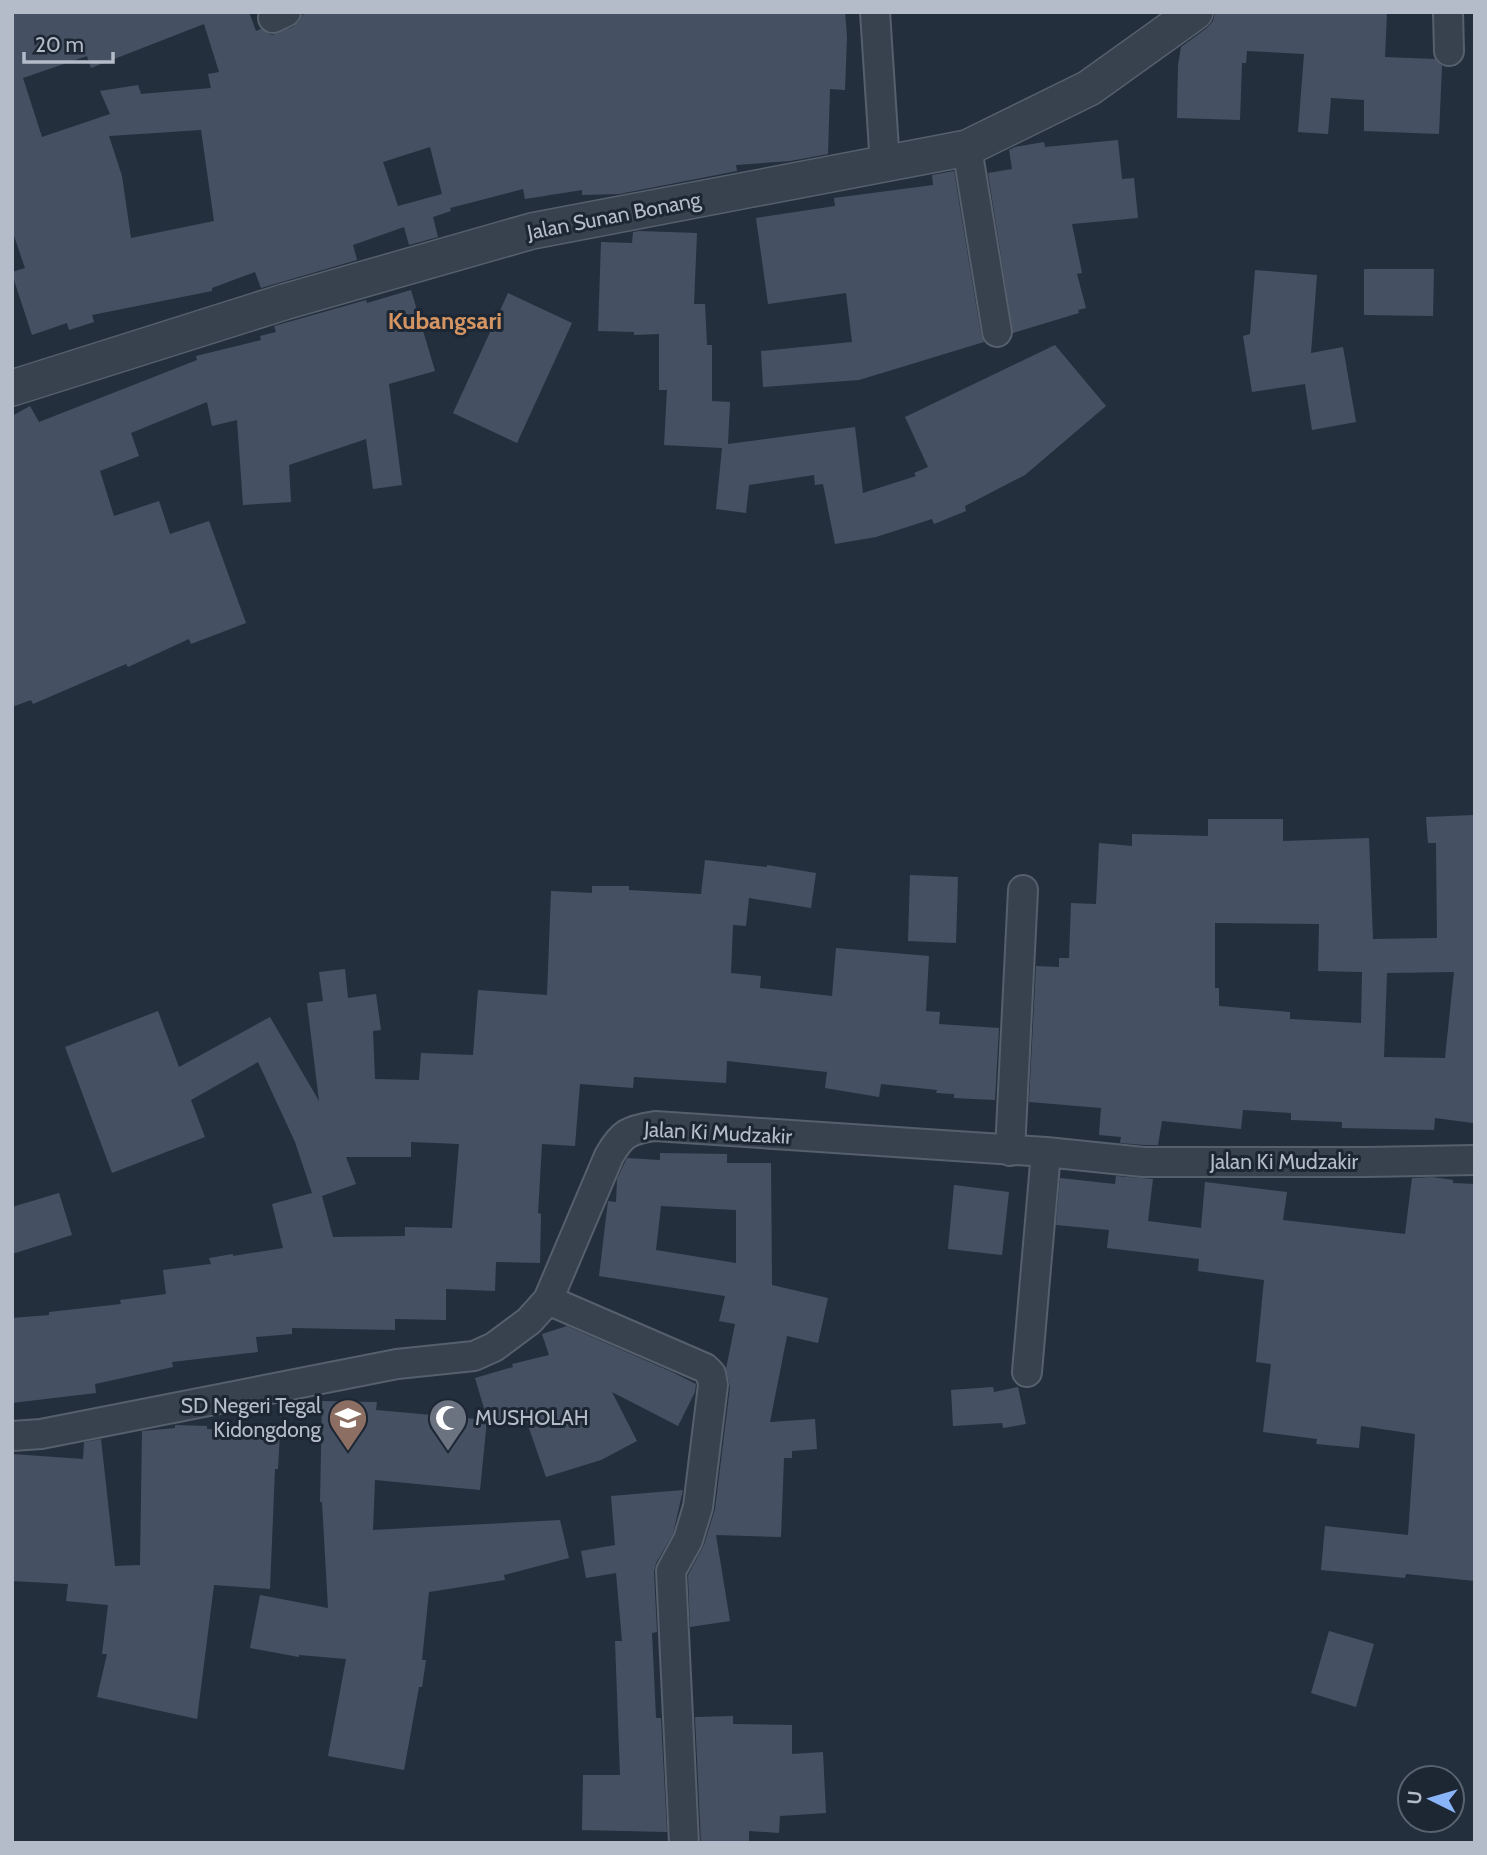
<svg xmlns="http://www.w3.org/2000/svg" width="1487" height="1855" font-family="Cabin,sans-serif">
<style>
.building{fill:#455162;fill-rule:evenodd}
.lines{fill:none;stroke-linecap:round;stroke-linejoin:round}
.minor-casing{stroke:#565f6c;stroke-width:32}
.tertiary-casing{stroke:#565f6c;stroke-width:38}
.minor{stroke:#38414e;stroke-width:28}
.tertiary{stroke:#38414e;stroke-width:35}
.labels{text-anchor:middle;stroke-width:6;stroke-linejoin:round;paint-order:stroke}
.street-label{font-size:21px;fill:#b4bcc9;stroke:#1d2633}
.poi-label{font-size:21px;fill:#b4bcc9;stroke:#1d2633;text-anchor:end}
.quarter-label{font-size:24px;font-weight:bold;fill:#d59563;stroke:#1d2633}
</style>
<rect width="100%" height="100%" fill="#242f3e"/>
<path class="building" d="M 12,12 L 249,12 L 256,31 L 261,29 L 272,35 L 293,27 L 299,22 L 302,15 L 310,12 L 845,12 L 847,37 L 845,90 L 830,89 L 828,154 L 790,161 L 736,165 L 737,171 L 619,194 L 582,195 L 582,190 L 525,199 L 523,189 L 450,208 L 451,211 L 433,217 L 438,237 L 409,245 L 404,227 L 353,245 L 357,260 L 261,288 L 255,272 L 212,288 L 212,291 L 92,315 L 94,322 L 69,330 L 67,323 L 32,335 L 12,274 L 12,272 L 25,268 L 12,230 ZM 204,24 L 219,72 L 208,74 L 211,88 L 141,94 L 138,85 L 100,91 L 110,114 L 42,137 L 23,78 L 87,56 L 91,68 ZM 201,130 L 214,221 L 131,238 L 122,176 L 109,136 ZM 430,147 L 442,194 L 398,206 L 383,162 Z
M 1215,12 L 1387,12 L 1385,57 L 1435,59 L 1442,66 L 1439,134 L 1364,131 L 1364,100 L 1331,98 L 1328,134 L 1298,132 L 1304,54 L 1247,51 L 1246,63 L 1242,63 L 1240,120 L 1177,118 L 1178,65 L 1181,47 L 1207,28 L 1213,21 Z
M 1118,140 L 1122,179 L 1134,178 L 1138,218 L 1072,224 L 1082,273 L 1077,274 L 1086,308 L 1078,310 L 1079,313 L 1013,333 L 988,173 L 1012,169 L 1009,150 L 1015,147 L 1044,142 L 1045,147 Z
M 954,171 L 981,335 L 984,342 L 859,380 L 763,387 L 761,351 L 852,342 L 846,293 L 768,304 L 756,218 L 835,206 L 834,198 L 933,185 L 932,175 Z
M 639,231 L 697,233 L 694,304 L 705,304 L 707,345 L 712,345 L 712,401 L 730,402 L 728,444 L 855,427 L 863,493 L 916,476 L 914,473 L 928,467 L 905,417 L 1055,345 L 1106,406 L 1025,475 L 965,506 L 966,511 L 934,524 L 932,519 L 876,537 L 835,544 L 823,484 L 815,485 L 814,475 L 749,485 L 746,513 L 716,509 L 722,448 L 664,445 L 667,390 L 659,390 L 659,334 L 634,335 L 634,332 L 598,331 L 601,242 L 632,243 L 633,232 Z
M 1364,269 L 1434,269 L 1433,316 L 1364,315 Z
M 1255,270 L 1317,275 L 1311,353 L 1343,347 L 1356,422 L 1312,430 L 1305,384 L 1252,392 L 1243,336 L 1250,334 Z
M 411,290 L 435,371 L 389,384 L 402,485 L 373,489 L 366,439 L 289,465 L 291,502 L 243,505 L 237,420 L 212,426 L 207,402 L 131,433 L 139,456 L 100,471 L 114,516 L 159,501 L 170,534 L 209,521 L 246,623 L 191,644 L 189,639 L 128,667 L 126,664 L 33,704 L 31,700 L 12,707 L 12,416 L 30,406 L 39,422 L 197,360 L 196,356 L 261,340 L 260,336 L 276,332 L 274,326 L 366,300 L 367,303 Z
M 508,293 L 572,323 L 517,443 L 453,413 Z
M 1475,815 L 1473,1123 L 1435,1118 L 1434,1130 L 1342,1128 L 1342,1122 L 1291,1120 L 1291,1113 L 1243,1110 L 1241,1129 L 1162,1121 L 1158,1145 L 1144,1145 L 1120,1143 L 1121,1137 L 1099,1135 L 1101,1108 L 1029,1102 L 1036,966 L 1059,967 L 1059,958 L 1069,958 L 1071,903 L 1096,904 L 1099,843 L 1132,846 L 1132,834 L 1208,836 L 1208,819 L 1283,819 L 1283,841 L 1369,838 L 1373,939 L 1437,938 L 1436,843 L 1428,843 L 1426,817 ZM 1215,923 L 1319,924 L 1318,971 L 1362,972 L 1361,1023 L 1290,1019 L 1290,1012 L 1219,1006 L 1219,988 L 1215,988 ZM 1454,972 L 1445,1058 L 1384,1057 L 1387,973 Z
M 705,860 L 767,867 L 767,865 L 816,873 L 811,908 L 749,898 L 746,926 L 733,925 L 731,973 L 761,976 L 760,988 L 832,996 L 836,948 L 929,956 L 926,1011 L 940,1012 L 939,1024 L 999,1028 L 995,1100 L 954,1098 L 954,1094 L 936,1093 L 937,1090 L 881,1084 L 879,1097 L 825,1088 L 827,1072 L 727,1061 L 726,1083 L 634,1077 L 633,1088 L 580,1084 L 575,1146 L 542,1144 L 538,1213 L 541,1214 L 540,1263 L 496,1262 L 495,1291 L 446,1289 L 446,1320 L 395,1319 L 395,1330 L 292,1328 L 292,1334 L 256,1337 L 258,1352 L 172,1362 L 173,1367 L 95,1384 L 96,1393 L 12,1403 L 12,1318 L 49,1315 L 49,1312 L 121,1304 L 120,1300 L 166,1294 L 163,1270 L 211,1264 L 209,1258 L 233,1254 L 233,1256 L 283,1248 L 272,1204 L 312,1193 L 295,1142 L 258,1062 L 191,1100 L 205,1137 L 112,1173 L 65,1047 L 158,1011 L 179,1067 L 270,1017 L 319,1101 L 307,1003 L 323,1001 L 319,972 L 345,969 L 348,998 L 376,994 L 381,1030 L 373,1031 L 375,1079 L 419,1080 L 421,1053 L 473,1055 L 478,990 L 547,995 L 551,891 L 592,893 L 592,886 L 629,886 L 629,890 L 701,894 ZM 411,1142 L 459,1144 L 452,1228 L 405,1227 L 405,1236 L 333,1237 L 322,1196 L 356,1184 L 346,1157 L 411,1157 Z
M 910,875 L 958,877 L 956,943 L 908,941 Z
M 660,1153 L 727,1154 L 727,1163 L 771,1163 L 772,1285 L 828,1298 L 818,1343 L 787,1336 L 770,1422 L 815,1419 L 817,1449 L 792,1451 L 792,1458 L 784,1458 L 781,1537 L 716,1535 L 730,1621 L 690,1627 L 688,1575 L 704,1545 L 715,1509 L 730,1387 L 726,1369 L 735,1324 L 719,1321 L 725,1296 L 599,1276 L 608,1201 L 616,1202 L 617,1179 L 624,1164 L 627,1158 L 660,1160 ZM 661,1206 L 736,1210 L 736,1263 L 656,1250 Z
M 1116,1176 L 1153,1179 L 1148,1221 L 1201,1228 L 1205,1182 L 1287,1192 L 1283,1220 L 1405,1234 L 1412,1178 L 1432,1177 L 1453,1180 L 1453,1183 L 1475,1184 L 1475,1581 L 1406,1574 L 1405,1578 L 1321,1570 L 1325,1526 L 1408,1535 L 1415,1434 L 1361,1426 L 1359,1448 L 1316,1444 L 1317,1439 L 1263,1432 L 1271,1364 L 1256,1362 L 1264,1280 L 1198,1271 L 1199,1259 L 1107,1248 L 1109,1230 L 1056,1225 L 1060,1178 L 1115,1184 Z
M 954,1185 L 1009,1192 L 1002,1255 L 948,1249 Z
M 59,1193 L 72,1235 L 12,1254 L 12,1207 Z
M 567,1326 L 672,1372 L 696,1384 L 695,1392 L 678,1426 L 612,1392 L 637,1441 L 601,1460 L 546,1477 L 524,1414 L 489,1425 L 475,1378 L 513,1367 L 512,1364 L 549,1355 L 542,1334 Z
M 993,1387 L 994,1392 L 1018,1387 L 1026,1424 L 1003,1428 L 1002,1423 L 953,1426 L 951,1390 Z
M 322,1401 L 377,1402 L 376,1410 L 487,1420 L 480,1490 L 375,1480 L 373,1530 L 560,1520 L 569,1558 L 504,1575 L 505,1580 L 429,1592 L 422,1660 L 426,1660 L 422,1687 L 419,1687 L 404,1770 L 328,1756 L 346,1659 L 299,1655 L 299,1657 L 250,1648 L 260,1595 L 328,1608 L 322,1502 L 320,1502 Z
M 175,1425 L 207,1426 L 207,1429 L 280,1432 L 278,1469 L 275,1469 L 270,1589 L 214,1585 L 197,1719 L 97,1697 L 107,1654 L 102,1654 L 108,1605 L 66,1601 L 68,1584 L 12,1581 L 12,1454 L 83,1459 L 84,1442 L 101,1439 L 115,1566 L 140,1565 L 142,1431 L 175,1428 Z
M 683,1490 L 673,1534 L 656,1563 L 654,1572 L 657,1632 L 652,1633 L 656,1718 L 661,1718 L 667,1832 L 582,1830 L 583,1775 L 620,1775 L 615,1641 L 622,1641 L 616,1573 L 586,1578 L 581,1551 L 615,1545 L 611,1496 Z
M 1329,1631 L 1374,1644 L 1356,1707 L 1311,1693 Z
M 733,1716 L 733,1724 L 792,1725 L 792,1754 L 823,1752 L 826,1813 L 780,1816 L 779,1833 L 749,1831 L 749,1843 L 701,1843 L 695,1717 Z"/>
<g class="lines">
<g class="minor-casing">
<path id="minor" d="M 875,12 L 885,165
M 1448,12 L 1449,51
M 273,18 L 286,12
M 967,148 L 997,332
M 1010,1151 L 1023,890
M 548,1300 L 705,1368 L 711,1374 L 713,1385 L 698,1507 L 688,1540 L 671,1571 L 684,1843
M 1027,1372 L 1046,1152
M 12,1436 L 41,1434 L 397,1364 L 474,1356 L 494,1347 L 529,1321 L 548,1300 L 609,1156 C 622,1133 629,1130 655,1126 L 1046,1152 L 1143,1162 L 1367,1162 L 1475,1160"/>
</g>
<g class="tertiary-casing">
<path id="tertiary" d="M 12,388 L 284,302 L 532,231 L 967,148 L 1089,88 L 1195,12"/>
</g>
<use href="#minor" class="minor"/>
<use href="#tertiary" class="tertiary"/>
</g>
<defs>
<g id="school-pin" transform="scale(2.0125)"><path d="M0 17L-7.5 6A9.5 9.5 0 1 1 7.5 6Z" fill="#8d6e63" stroke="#1d2633"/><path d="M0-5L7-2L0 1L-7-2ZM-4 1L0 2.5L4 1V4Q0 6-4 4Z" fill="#fff"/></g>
<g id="mosque-pin" transform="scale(2.0125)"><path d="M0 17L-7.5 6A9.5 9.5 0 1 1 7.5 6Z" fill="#6b7280" stroke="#1d2633"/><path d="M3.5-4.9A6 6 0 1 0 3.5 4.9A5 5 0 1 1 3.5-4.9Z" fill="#fff"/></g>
</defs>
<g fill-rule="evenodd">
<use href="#school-pin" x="348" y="1418"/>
<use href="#mosque-pin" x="448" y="1418"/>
</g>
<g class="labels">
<g class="street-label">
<text transform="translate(614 216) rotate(-11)" y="7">Jalan Sunan Bonang</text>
<text transform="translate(718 1133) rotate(3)" y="7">Jalan Ki Mudzakir</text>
<text x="1284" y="1169">Jalan Ki Mudzakir</text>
</g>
<g class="poi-label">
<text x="321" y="1413">SD Negeri Tegal<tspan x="321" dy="24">Kidongdong</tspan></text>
<text x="475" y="1425" text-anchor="start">MUSHOLAH</text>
</g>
<g class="quarter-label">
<text x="445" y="329">Kubangsari</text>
</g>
</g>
<rect width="1487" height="1855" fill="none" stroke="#b4bcc9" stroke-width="28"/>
<g transform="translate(1431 1799) rotate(275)"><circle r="33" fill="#1d2633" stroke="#59626f" stroke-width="2"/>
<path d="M0-5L12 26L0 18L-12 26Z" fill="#8ab4f8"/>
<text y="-10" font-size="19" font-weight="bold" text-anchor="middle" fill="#b4bcc9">U</text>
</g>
<path d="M24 52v10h89v-10" fill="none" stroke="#b4bcc9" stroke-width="3.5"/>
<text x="35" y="52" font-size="21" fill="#b4bcc9" stroke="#1d2633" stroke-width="5" paint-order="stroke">20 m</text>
</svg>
